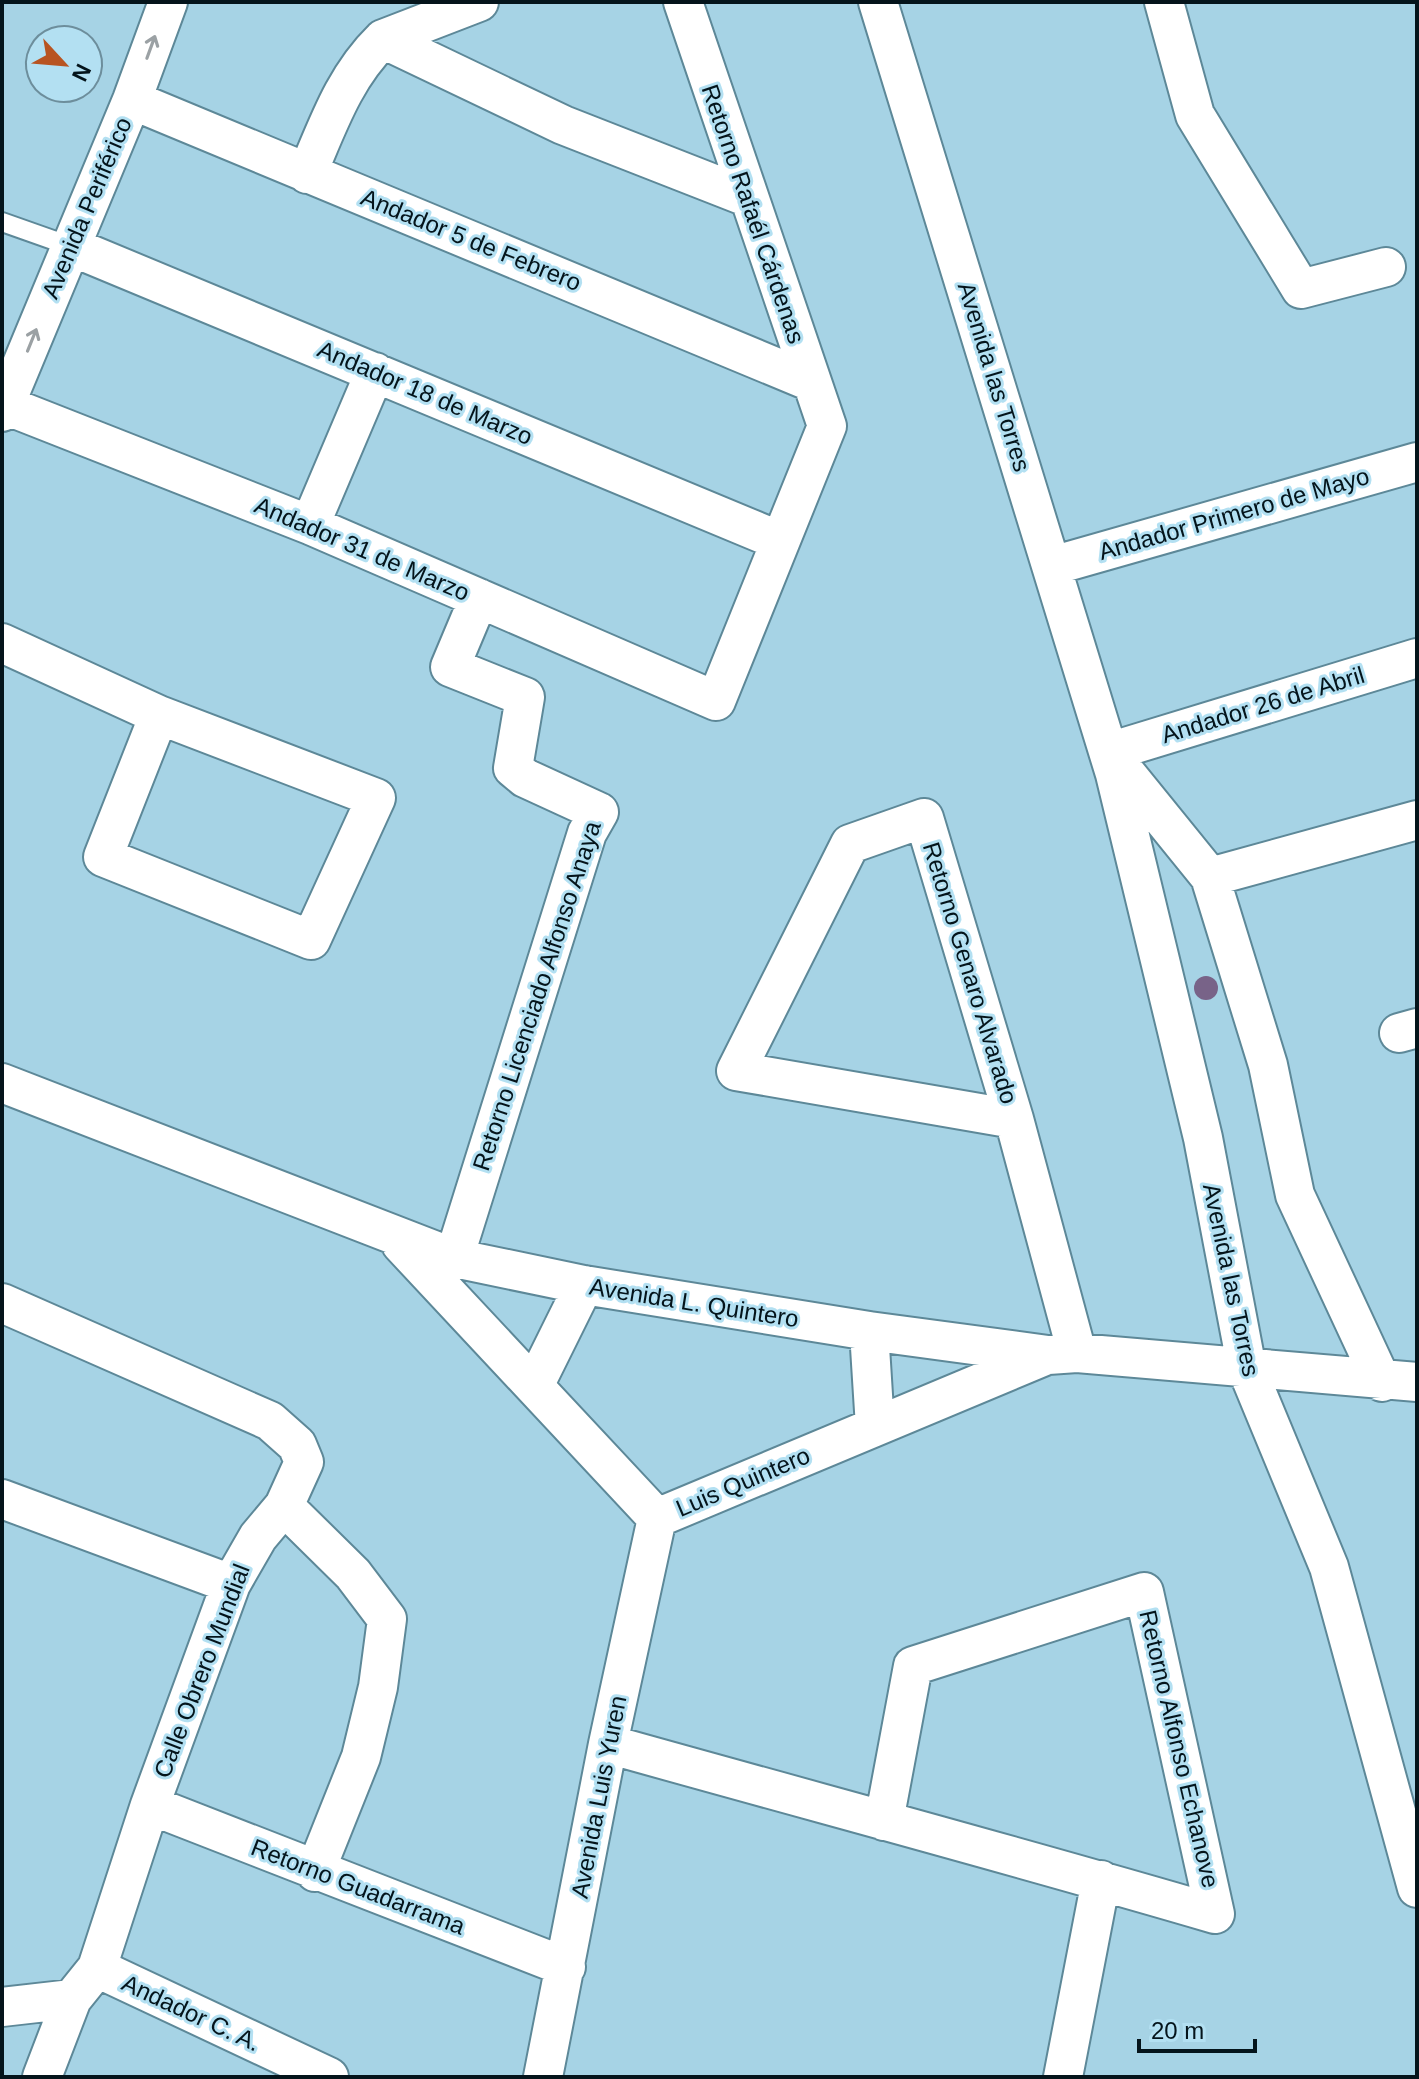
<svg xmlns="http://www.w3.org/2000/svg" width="1419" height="2079" font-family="Helvetica,sans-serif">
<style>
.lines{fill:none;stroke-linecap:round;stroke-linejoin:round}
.lane-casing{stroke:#5d8898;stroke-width:22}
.street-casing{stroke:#5d8898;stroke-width:42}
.lane{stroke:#fff;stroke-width:18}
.street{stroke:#fff;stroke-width:38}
.tree{fill:#786388}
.oneway{stroke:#9ba1a4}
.labels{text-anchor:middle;stroke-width:6;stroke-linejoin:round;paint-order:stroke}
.street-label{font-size:24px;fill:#04141b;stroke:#b3e0f2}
</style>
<rect width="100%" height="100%" fill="#a6d3e5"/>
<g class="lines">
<g class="lane-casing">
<path id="lane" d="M 2,222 L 70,246"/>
</g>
<g class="street-casing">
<path id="street" d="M 479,2 L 383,39 L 563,125 L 747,197
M 878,2 L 1115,774 L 1203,1138 L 1247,1369 L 1329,1567 L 1417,1888
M 1164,2 L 1195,115 L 1301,289 L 1386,267
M 132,100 L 809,381
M 307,174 C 328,125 344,77 383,39
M 70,246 L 780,541
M 5,405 L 310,525 L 716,701 L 827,426 L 683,2
M 2,412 L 132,100 L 168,2
M 310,525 L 375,372
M 1052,566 L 1417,462
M 2,643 L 159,715 L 376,798 L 311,940 L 103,857 L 159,715
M 1109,752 L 1417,658
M 1116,761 L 1210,877 L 1268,1065 L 1295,1195 L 1382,1382
M 1210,877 L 1417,820
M 1399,1033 L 1417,1028
M 2,1083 L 454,1258 L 584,1285 L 869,1331 L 1048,1355 L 1077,1353 L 1417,1382
M 1014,1119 L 736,1071 L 850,844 L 924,818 L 1014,1119 L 1077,1353
M 401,1244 L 657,1518 L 1047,1355
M 454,1258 L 587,833 L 599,812 L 525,778 L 513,768 L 525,697 L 450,667 L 479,598
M 2,1303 L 270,1421 L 297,1445 L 304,1462 L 284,1506 L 258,1537 L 231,1584 L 150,1805 L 97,1968 L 72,1999 L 42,2077
M 869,1331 L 875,1427
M 534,1386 L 584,1285
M 2,1499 L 231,1584
M 284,1506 L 353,1574 L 387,1619 L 378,1687 L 361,1757 L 315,1872
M 608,1744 C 811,1801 1014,1855 1215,1914 L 1144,1592 L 913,1666 L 884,1821
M 150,1805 L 566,1967
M 97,1968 L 329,2077
M 2,2007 L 72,1999
M 543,2077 L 608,1744 L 657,1518
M 1063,2077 L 1101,1880"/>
</g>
<use href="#lane" class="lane"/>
<use href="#street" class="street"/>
</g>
<circle class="tree" cx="1206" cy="988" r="12"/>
<defs><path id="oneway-shaft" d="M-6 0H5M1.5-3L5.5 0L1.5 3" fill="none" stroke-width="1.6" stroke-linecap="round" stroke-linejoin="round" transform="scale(2)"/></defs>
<g class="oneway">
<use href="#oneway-shaft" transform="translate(151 47) rotate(-70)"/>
<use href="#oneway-shaft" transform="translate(32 340) rotate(-68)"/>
</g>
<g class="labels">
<g class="street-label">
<text transform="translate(87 208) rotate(-67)" y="8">Avenida Periférico</text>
<text transform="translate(753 214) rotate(71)" y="8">Retorno Rafaél Cárdenas</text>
<text transform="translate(471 240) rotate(22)" y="8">Andador 5 de Febrero</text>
<text transform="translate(994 377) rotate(73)" y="8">Avenida las Torres</text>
<text transform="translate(425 393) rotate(23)" y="8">Andador 18 de Marzo</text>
<text transform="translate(1234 514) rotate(-16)" y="8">Andador Primero de Mayo</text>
<text transform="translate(362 549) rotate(23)" y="8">Andador 31 de Marzo</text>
<text transform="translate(1263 705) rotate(-17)" y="8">Andador 26 de Abril</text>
<text transform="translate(970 973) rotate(73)" y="8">Retorno Genaro Alvarado</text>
<text transform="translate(537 996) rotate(-72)" y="8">Retorno Licenciado Alfonso Anaya</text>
<text transform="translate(1231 1280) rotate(78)" y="8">Avenida las Torres</text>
<text transform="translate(694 1303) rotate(9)" y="8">Avenida L. Quintero</text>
<text transform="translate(743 1482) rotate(-23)" y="8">Luis Quintero</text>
<text transform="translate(202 1671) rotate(-69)" y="8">Calle Obrero Mundial</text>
<text transform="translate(1179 1749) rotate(77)" y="8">Retorno Alfonso Echanove</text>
<text transform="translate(599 1797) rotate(-79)" y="8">Avenida Luis Yuren</text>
<text transform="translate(358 1887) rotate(21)" y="8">Retorno Guadarrama</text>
<text transform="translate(191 2013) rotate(25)" y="8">Andador C. A.</text>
</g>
</g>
<rect width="1419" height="2079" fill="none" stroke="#04141b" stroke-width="8"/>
<g transform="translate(64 64) rotate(116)"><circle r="38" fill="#b3e0f2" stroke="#6d8e9c" stroke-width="2"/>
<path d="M0-6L14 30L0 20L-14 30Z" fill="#b85421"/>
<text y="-12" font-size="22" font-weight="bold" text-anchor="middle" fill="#04141b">N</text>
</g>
<path d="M1139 2039v12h116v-12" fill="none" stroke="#04141b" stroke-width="4"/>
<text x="1151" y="2039" font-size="24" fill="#04141b" stroke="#b3e0f2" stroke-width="6" paint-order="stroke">20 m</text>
</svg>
